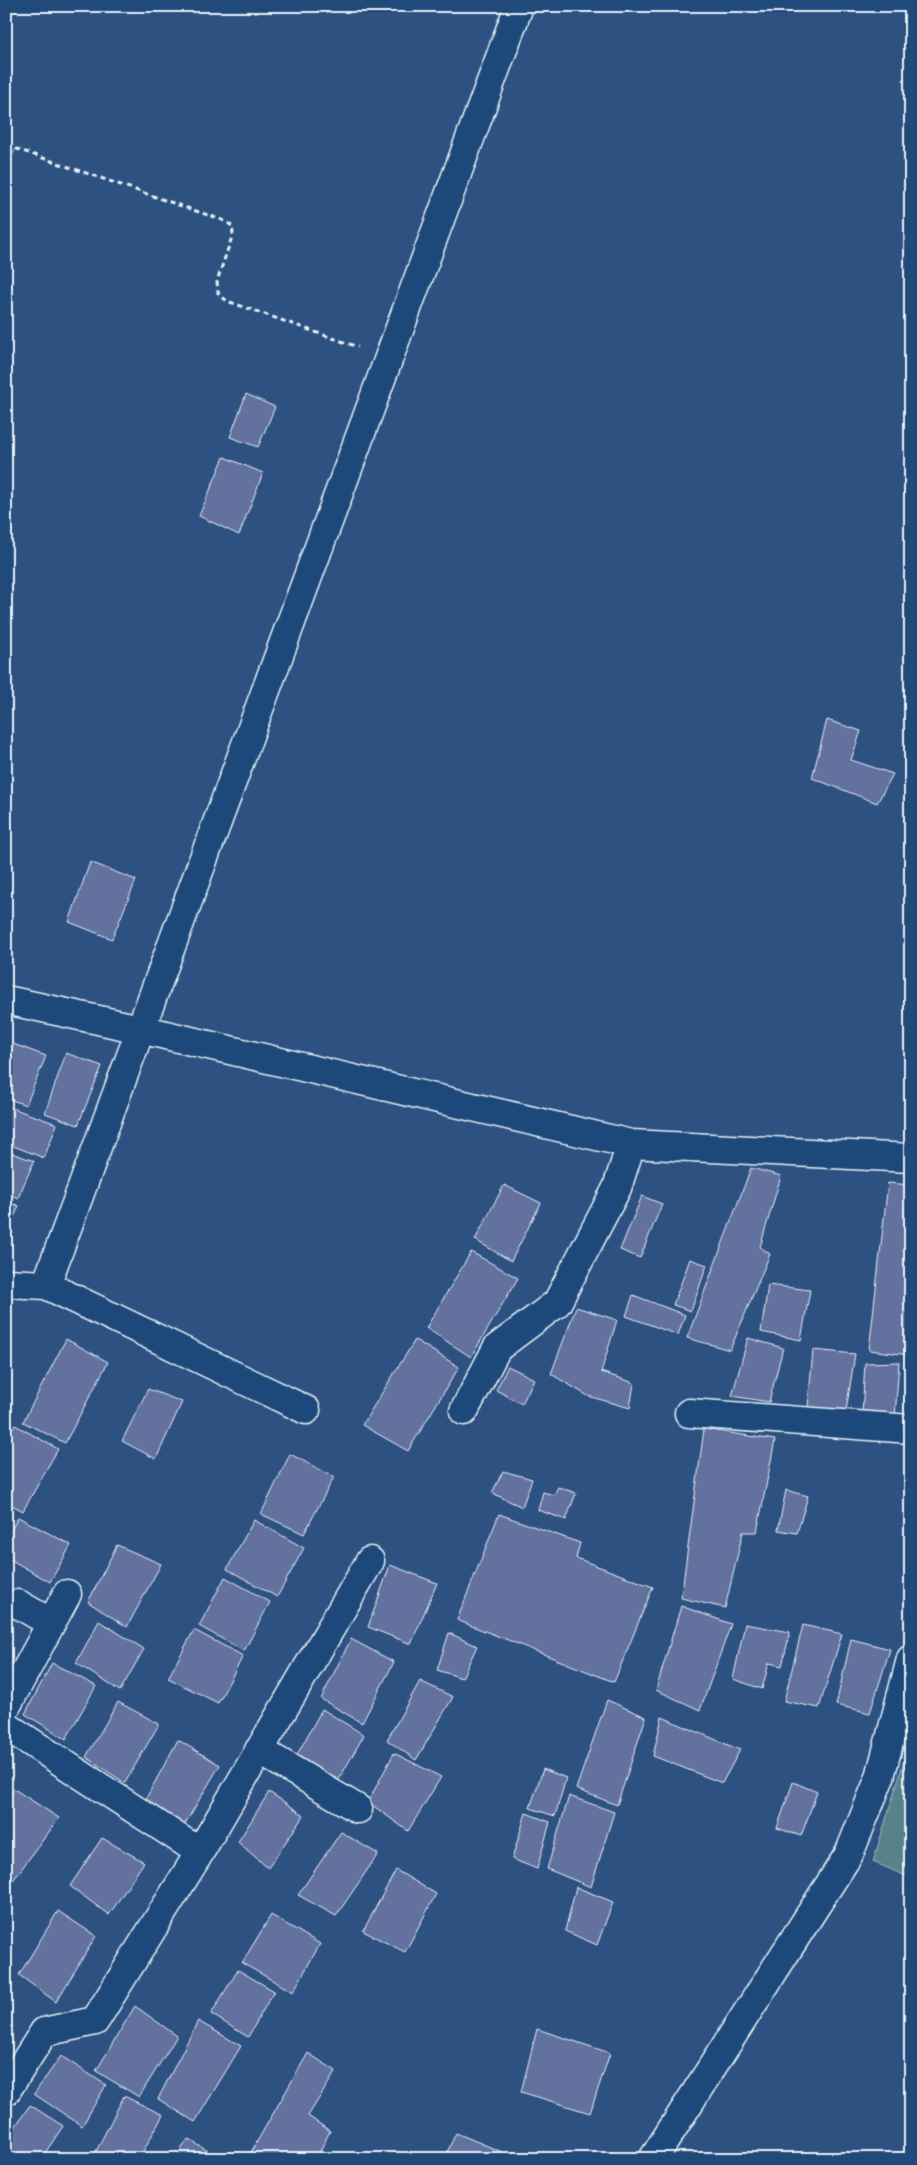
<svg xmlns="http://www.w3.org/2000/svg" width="917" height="2165" font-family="Kalam,sans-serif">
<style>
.green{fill:#598289;stroke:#a0bac0}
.building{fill:#64719e;stroke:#e8f1f8}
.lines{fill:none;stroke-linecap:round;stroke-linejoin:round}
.minor-casing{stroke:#e8f1f8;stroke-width:31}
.path{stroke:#e8f1f8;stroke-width:3;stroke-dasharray:5 4;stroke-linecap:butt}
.minor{stroke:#1f4a7a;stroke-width:28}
</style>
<rect width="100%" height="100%" fill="#2d5281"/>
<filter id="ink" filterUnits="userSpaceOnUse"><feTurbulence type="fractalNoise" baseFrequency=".02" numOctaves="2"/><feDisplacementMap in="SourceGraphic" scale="10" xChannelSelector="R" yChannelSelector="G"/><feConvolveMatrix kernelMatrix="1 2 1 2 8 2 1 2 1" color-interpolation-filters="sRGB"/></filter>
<g filter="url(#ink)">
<path class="green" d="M 911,1738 L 911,1878 L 873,1862 Z"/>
<path class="building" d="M 246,394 L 275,407 L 258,447 L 230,437 Z
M 224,457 L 263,473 L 239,535 L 199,516 Z
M 827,720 L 861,731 L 851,760 L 893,774 L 877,803 L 812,778 Z
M 90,862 L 136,880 L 112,939 L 69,922 Z
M 13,1044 L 46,1056 L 26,1105 L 6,1098 L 6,1062 Z
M 66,1053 L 102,1066 L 78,1125 L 45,1113 Z
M 6,1106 L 57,1124 L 44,1158 L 6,1143 Z
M 6,1151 L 34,1161 L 18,1198 L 6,1193 Z
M 751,1168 L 781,1176 L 760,1247 L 770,1254 L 730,1350 L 687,1338 Z
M 888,1183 L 911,1185 L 910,1355 L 869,1350 Z
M 504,1185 L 541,1203 L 511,1261 L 475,1240 Z
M 642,1196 L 662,1204 L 640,1258 L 620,1250 Z
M 6,1201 L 19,1206 L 6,1235 Z
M 471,1252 L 518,1278 L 471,1357 L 426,1328 Z
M 690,1259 L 707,1265 L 691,1311 L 673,1305 Z
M 768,1285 L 810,1290 L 801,1340 L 761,1332 Z
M 633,1295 L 685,1315 L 678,1335 L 626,1316 Z
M 576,1307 L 617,1320 L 601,1372 L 634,1383 L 630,1408 L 588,1396 L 551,1374 Z
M 748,1338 L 783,1348 L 769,1402 L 732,1396 Z
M 66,1339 L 108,1362 L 65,1443 L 23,1422 Z
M 415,1340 L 459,1367 L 408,1451 L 362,1425 Z
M 813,1350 L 855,1354 L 846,1411 L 808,1407 Z
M 899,1362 L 895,1418 L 862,1415 L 865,1363 Z
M 508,1366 L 534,1379 L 522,1404 L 496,1390 Z
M 148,1389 L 182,1402 L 156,1459 L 122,1441 Z
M 15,1425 L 58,1449 L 23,1511 L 6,1502 L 6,1439 Z
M 704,1429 L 775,1440 L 757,1532 L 743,1532 L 725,1608 L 681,1598 Z
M 290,1454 L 334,1477 L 304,1534 L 261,1514 Z
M 503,1471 L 532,1479 L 522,1507 L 492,1493 Z
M 558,1487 L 576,1493 L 566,1520 L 538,1510 L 543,1492 L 554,1495 Z
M 786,1490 L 808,1496 L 797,1533 L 778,1530 Z
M 499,1514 L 580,1543 L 576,1558 L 653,1587 L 614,1682 L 457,1620 Z
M 18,1517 L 71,1545 L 50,1582 L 6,1557 L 6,1540 Z
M 254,1520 L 304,1548 L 277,1597 L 227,1569 Z
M 117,1545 L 161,1564 L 127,1627 L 88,1602 Z
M 390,1565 L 437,1583 L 411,1644 L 368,1627 Z
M 225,1577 L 270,1602 L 244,1651 L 199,1626 Z
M 681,1606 L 731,1624 L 700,1710 L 656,1690 Z
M 99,1621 L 144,1649 L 120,1691 L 76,1663 Z
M 745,1624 L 790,1632 L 782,1666 L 769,1663 L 762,1689 L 733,1679 Z
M 803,1625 L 842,1634 L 819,1708 L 784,1701 Z
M 194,1630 L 243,1656 L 218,1703 L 168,1678 Z
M 449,1633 L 477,1646 L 462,1678 L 437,1670 Z
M 351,1639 L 394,1662 L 362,1723 L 321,1699 Z
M 851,1639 L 890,1649 L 870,1713 L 836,1705 Z
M 52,1663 L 96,1686 L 66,1739 L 25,1714 Z
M 420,1681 L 453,1697 L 416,1760 L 387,1740 Z
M 607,1700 L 646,1717 L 617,1805 L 576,1789 Z
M 118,1702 L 159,1724 L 125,1783 L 86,1757 Z
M 322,1709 L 364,1735 L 338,1781 L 297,1755 Z
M 662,1717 L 740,1750 L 722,1783 L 653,1756 Z
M 178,1740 L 220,1765 L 183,1827 L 144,1802 Z
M 394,1753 L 441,1777 L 408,1831 L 368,1802 Z
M 543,1769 L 566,1778 L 555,1816 L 530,1808 Z
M 793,1782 L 817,1792 L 801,1836 L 777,1828 Z
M 14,1789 L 59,1818 L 6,1890 L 6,1801 Z
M 269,1792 L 304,1815 L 268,1868 L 238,1842 Z
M 569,1796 L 614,1812 L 591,1887 L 547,1869 Z
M 526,1813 L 550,1822 L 537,1869 L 512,1859 Z
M 341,1832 L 378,1854 L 336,1916 L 298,1895 Z
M 102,1838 L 144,1862 L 109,1915 L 70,1886 Z
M 396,1870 L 436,1894 L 405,1952 L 363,1931 Z
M 576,1887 L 613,1902 L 597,1945 L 565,1931 Z
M 58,1911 L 96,1936 L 56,2002 L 19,1975 Z
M 271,1915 L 320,1944 L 293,1992 L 242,1963 Z
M 238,1970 L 274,1991 L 248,2037 L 211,2014 Z
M 135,2006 L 177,2036 L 139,2097 L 96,2071 Z
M 198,2021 L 241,2046 L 195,2122 L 158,2099 Z
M 537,2029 L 610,2053 L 590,2113 L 521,2092 Z
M 308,2053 L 336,2071 L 308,2116 L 330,2131 L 316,2159 L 247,2159 Z
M 61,2056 L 106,2085 L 82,2126 L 34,2094 Z
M 124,2096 L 163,2115 L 139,2159 L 92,2159 Z
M 30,2105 L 63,2126 L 41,2159 L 6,2159 L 6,2140 Z
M 456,2133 L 507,2154 L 505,2159 L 444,2159 Z
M 188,2139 L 221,2159 L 175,2159 Z"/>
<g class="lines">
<g class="minor-casing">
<path id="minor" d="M 6,1000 L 140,1029 L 631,1144 L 911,1158
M 6,1283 L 46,1285 L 306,1410
M 46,1285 L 519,6
M 464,1411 L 497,1348 L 557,1303 L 617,1188 L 631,1144
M 689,1413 L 911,1429
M 18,1604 L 51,1623
M 6,1707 L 67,1594
M 6,1726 L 200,1852
M 259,1750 L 358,1809
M 6,2091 L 44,2032 L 95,2021 L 200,1852 L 370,1561
M 653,2159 L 849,1854 L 880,1777 L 911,1659"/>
</g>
<path class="path" d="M 6,172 L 14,148 L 225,221 L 232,226 L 233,234 L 217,281 L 218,293 L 227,301 L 358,347"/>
<use href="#minor" class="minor"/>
</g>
</g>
<rect width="917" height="2165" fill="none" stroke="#1f4a7a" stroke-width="25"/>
<rect x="12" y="12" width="892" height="2140" fill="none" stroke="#e8f1f8" stroke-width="2" filter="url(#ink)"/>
</svg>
